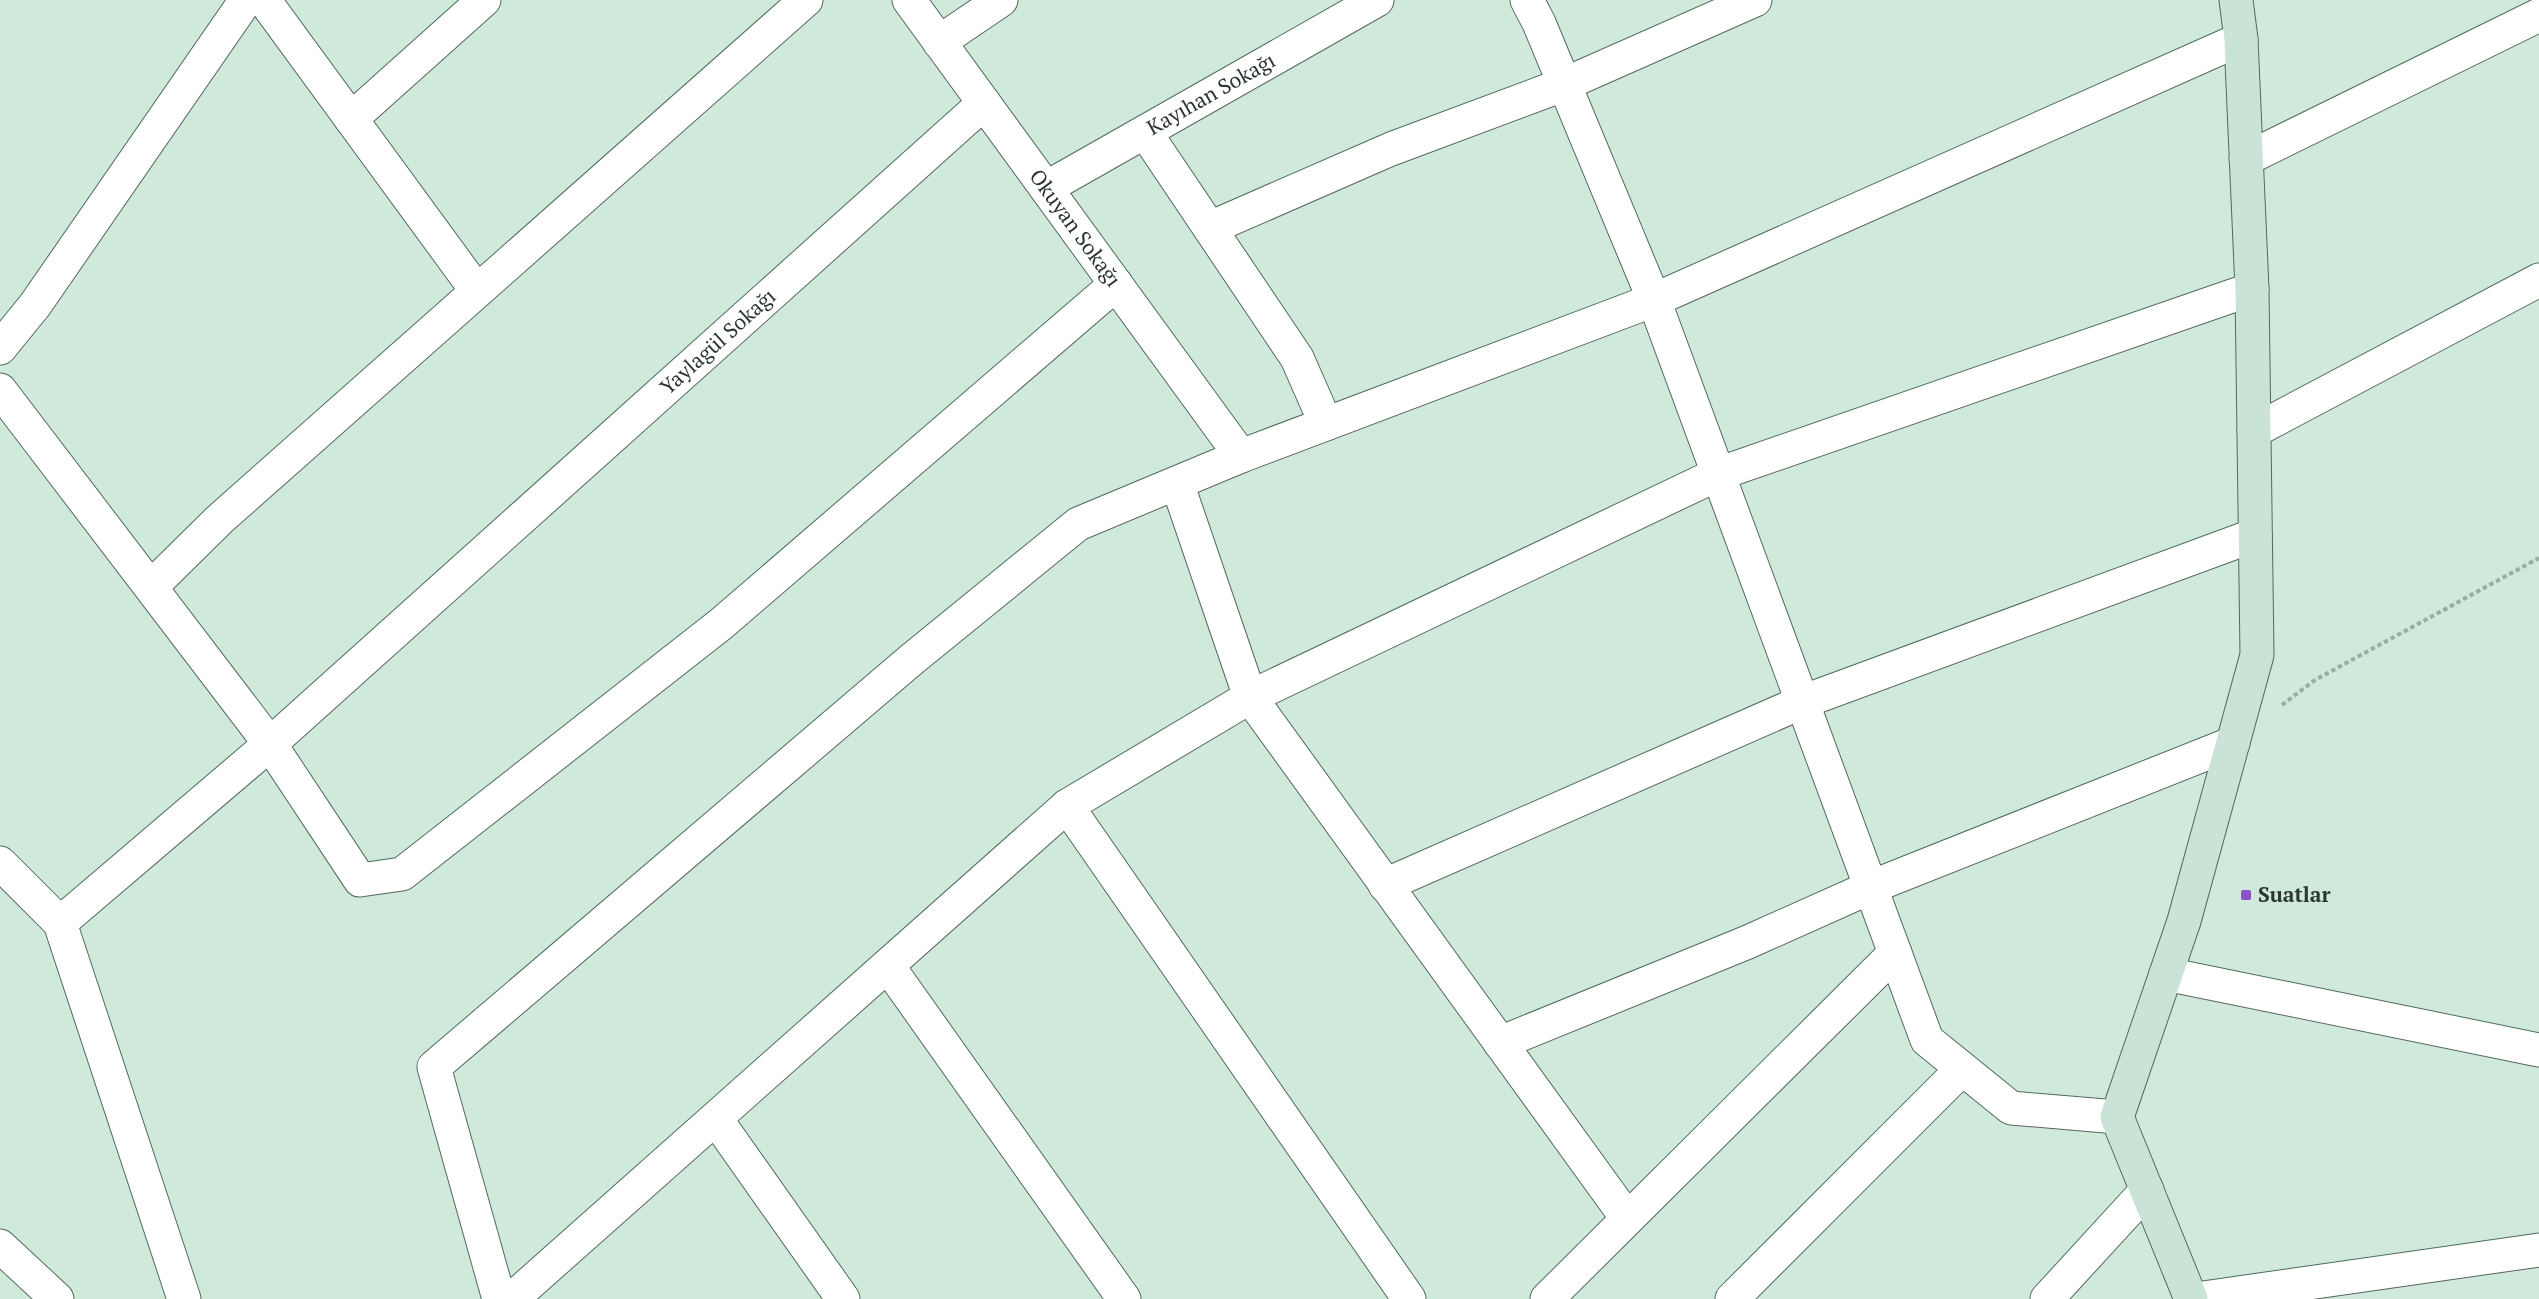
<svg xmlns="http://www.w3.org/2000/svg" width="2539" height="1299" font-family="'PT Serif',serif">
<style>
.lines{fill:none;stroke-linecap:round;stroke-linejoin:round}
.street-casing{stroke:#516a5d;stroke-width:35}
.secondary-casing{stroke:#516a5d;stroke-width:35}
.path{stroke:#98aea2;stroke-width:4;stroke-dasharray:4.5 3;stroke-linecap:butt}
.street{stroke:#fff;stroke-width:33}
.secondary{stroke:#c9e3d7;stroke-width:33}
.poi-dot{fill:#8c52c9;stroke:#cfeadb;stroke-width:2}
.labels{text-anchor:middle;stroke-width:4.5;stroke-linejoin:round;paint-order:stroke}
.street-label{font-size:21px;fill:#2b3630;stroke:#cfeadb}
.poi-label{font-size:21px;font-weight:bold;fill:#2b3630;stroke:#cfeadb;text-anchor:start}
</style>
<rect width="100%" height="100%" fill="#cfeadb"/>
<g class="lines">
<g class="street-casing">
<g id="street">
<path d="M 264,0 L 477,291"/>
<path id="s1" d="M 909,0 L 1241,456"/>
<path d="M 1527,0 L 1539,23 L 1654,300 L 1927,1040 L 2011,1108 L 2117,1117"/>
<path d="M 939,42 L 1001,0"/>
<path d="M 351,119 L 484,0"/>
<path d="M 1145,132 L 1297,358 L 1326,424"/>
<path d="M 2246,159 L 2539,15"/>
<path id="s2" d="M 1046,188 L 1377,0"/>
<path d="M 1210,228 L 1391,149 L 1565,84 L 1755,0"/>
<path d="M 0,348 L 35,305 L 246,0"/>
<path d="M 0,390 L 270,744 L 360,880 L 402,874 L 721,624 L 1116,284"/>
<path d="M 2254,431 L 2539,280"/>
<path d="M 1177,483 L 1250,697 L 1627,1218"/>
<path d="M 151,587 L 220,519 L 806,0"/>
<path d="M 1067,806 L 1409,1299"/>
<path d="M 0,863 L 60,923 L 184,1299"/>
<path d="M 1385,885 L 1802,702 L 2255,535"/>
<path id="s3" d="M 60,923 L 270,744 L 984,103"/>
<path d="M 888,966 L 1124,1299"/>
<path d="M 2166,974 L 2539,1050"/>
<path d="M 1500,1043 L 1748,942 L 1871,887 L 2233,743"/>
<path d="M 716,1119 L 843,1299"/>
<path d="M 0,1246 L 57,1299"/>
<path d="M 499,1299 L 434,1067 L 911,660 L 1078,524 L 1241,456 L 1654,300 L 2241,39"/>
<path d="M 512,1299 L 1067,806 L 1250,697 L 1718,474 L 2252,289"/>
<path d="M 1547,1299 L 1895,953"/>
<path d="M 1732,1299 L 1962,1069"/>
<path d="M 2047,1299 L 2147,1190"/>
<path d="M 2196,1299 L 2539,1250"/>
</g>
</g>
<g class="secondary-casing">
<path id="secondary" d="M 2191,1299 L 2117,1117 L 2184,921 L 2257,655 L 2252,289 L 2241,39 L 2236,0"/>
</g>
<path class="path" d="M 2282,705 L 2315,680 L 2539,558"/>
<use href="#street" class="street"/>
<use href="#secondary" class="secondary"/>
</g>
<rect class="poi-dot" x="2240" y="889" width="12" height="12" rx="3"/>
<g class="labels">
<g class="street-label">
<text dy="7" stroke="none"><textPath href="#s2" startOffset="190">Kayıhan Sokağı</textPath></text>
<text dy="7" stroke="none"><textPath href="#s1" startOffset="282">Okuyan Sokağı</textPath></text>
<text dy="7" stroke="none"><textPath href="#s3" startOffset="878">Yaylagül Sokağı</textPath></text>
</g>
<g class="poi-label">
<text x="2258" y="902">Suatlar</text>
</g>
</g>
</svg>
